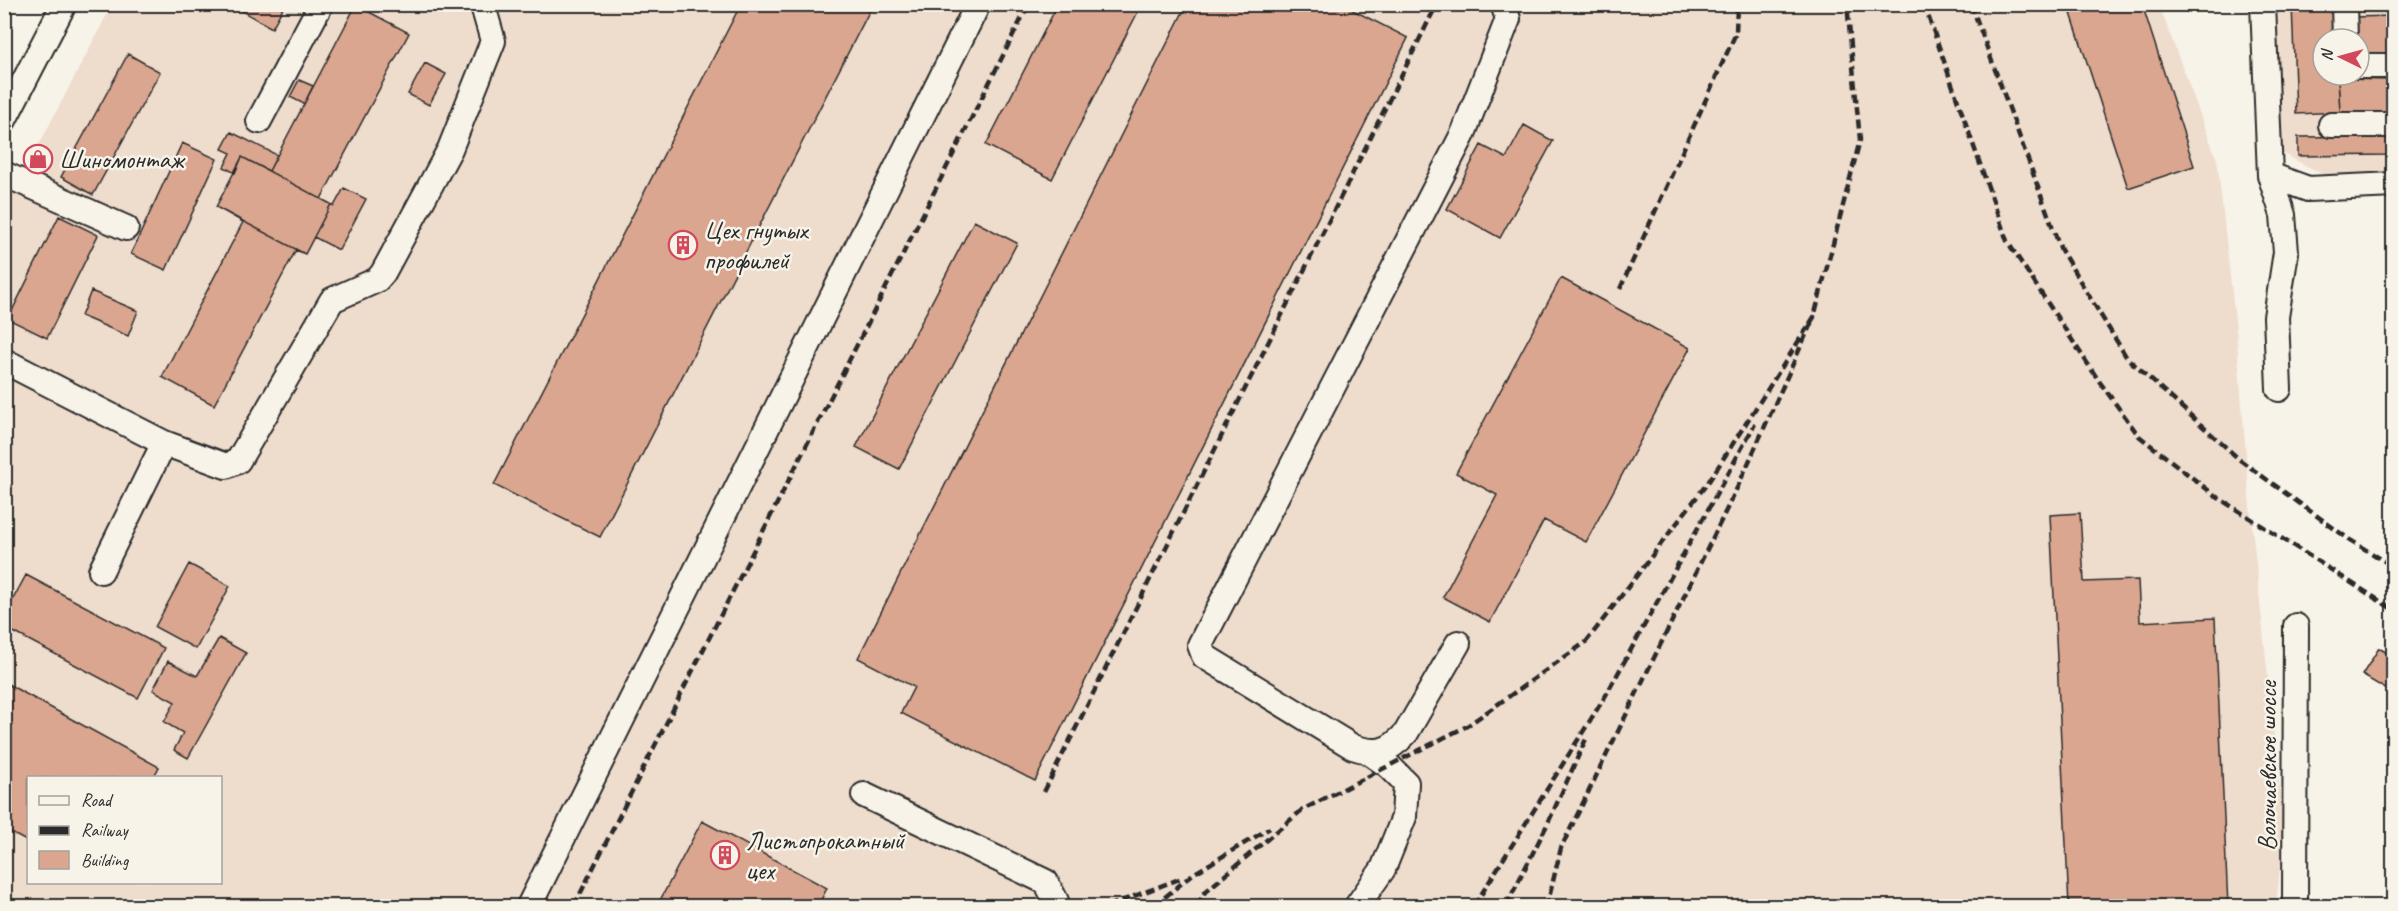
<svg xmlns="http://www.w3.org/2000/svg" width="2398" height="911" font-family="Caveat,sans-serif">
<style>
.built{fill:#eedccd;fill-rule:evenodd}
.building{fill:#daa68f;stroke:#2b2b2b;stroke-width:1.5}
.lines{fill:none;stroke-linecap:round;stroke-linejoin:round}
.minor-casing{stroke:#2b2b2b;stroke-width:28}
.minor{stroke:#f7f3e8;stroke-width:24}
.rail{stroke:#2b2b2b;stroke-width:4.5;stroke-dasharray:9 4.5;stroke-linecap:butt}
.labels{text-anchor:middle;stroke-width:5;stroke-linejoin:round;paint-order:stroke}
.poi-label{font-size:26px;fill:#2b2b2b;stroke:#f7f3e8;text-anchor:start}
.street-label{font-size:26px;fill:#2b2b2b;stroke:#f7f3e8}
</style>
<rect width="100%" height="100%" fill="#f7f3e8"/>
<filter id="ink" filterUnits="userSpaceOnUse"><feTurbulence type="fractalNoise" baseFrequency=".0167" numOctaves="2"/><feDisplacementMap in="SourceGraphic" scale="12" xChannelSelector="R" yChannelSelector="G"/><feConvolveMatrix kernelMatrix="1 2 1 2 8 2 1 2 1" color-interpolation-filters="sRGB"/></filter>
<g filter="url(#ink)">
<path class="built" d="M 112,5 L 2159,5 L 2217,160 L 2236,329 L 2250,507 L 2284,831 L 2276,906 L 5,906 L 5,210 ZM 28,778 L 220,778 L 220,882 L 28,882 Z
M 2276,5 L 2393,5 L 2393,174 L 2330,178 L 2282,153 ZM 2323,39 L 2359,39 L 2359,75 L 2323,75 Z"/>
<path class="building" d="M 229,4 L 285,4 L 272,28 Z
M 741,4 L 873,4 L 600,537 L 494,485 Z
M 1058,4 L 1142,4 L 1052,179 L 986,145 Z
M 1187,4 L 1341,4 L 1408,38 L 1035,781 L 901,713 L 914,687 L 858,658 Z
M 2068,4 L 2142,4 L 2194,166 L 2128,188 Z
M 2292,4 L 2336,4 L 2337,39 L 2323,39 L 2323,75 L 2338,75 L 2340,112 L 2296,114 Z
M 356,5 L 409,33 L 321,199 L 334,206 L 344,188 L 366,199 L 339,250 L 314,237 L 305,254 L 296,250 L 214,405 L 162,377 L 243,222 L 216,207 L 242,157 L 269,171 Z
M 2394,16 L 2394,55 L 2359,55 L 2359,39 L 2352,39 L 2352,17 Z
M 128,54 L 160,72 L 93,195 L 61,177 Z
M 425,63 L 446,74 L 429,105 L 408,94 Z
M 2338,79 L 2394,80 L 2394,113 L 2340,112 Z
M 299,80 L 313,86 L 304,104 L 290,97 Z
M 1524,125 L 1553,141 L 1500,238 L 1447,209 L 1481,145 L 1506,158 Z
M 231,132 L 277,155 L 269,171 L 242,157 L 235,173 L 224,167 L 231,153 L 222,149 Z
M 2394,136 L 2394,155 L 2298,156 L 2298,137 Z
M 182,143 L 217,159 L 166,270 L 131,254 Z
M 34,147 L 50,156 L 42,171 L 26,163 Z
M 242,157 L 331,204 L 305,254 L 216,207 Z
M 59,216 L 98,235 L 47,338 L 8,319 Z
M 974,221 L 1017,243 L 899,469 L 856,447 Z
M 1561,278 L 1690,348 L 1586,542 L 1544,520 L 1490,622 L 1443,597 L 1497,495 L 1456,473 Z
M 91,291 L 138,311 L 128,336 L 81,316 Z
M 2080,513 L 2084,582 L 2138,580 L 2140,622 L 2215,618 L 2228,906 L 2069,906 L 2050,515 Z
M 189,564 L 230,586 L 196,649 L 155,627 Z
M 26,575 L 164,648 L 138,698 L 4,627 L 4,616 Z
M 219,638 L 246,653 L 188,758 L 174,750 L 183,733 L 164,722 L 175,702 L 153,690 L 168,661 L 197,676 Z
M 2379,648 L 2394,657 L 2394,694 L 2362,675 Z
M 4,682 L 159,767 L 153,778 L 28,778 L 28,842 L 4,829 Z
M 702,821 L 827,888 L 818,906 L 657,906 Z"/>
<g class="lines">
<g class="minor-casing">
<path id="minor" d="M 2263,4 L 2270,175 L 2283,215 L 2286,252 L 2276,317 L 2279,389
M 2344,4 L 2345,39
M 2359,66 L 2394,66
M 4,120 L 64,4
M 259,121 L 321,4
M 2331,125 L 2394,125
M 4,174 L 126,228
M 2270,175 L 2308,189 L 2394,185
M 4,361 L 164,443 L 226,466 L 238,461 L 332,300 L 377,280 L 383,273 L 450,149 L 493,41 L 483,6 L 480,4
M 101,571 L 164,443
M 1458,643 L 1406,733 C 1389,752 1377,755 1353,747 L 1204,656 L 1200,645 L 1463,134 L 1508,19 L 1503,4
M 864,795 L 1046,882 L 1056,901 L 1055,906
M 529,906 L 978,4
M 1357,906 L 1383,869 L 1404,817 L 1406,783 L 1389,766 L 1367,751
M 2295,906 L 2296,626"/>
</g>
<use href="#minor" class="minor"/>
<path class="rail" d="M 1924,4 L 2007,241 L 2099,381 L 2139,436 L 2217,497 L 2394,610
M 1971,4 L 2061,250 L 2127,358 L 2240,460 L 2350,540 L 2394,567
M 1620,289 L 1736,33 L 1737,4
M 1810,324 L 1814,317 L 1860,140 L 1847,4
M 1044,792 L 1437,4
M 574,906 L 1029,4
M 1108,906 L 1182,878
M 1154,906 L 1193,874 L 1270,828
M 1197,906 L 1205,892 L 1302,810 L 1467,726 L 1586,642 L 1709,481 L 1814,317 L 1738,486 L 1561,848 L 1547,906
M 1474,906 L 1606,695 L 1755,424
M 1506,906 L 1548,823 L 1586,739"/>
</g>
</g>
<defs>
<g id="shop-ring" transform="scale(1.5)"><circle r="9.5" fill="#f7f3e8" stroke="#d1495b" stroke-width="1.5"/><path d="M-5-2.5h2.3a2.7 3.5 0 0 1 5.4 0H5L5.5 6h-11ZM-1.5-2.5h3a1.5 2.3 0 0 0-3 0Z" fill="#d1495b"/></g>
<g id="building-ring" transform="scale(1.5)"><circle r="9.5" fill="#f7f3e8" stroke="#d1495b" stroke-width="1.5"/><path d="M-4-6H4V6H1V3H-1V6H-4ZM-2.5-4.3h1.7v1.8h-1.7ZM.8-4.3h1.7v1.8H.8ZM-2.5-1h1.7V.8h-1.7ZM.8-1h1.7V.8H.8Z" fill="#d1495b"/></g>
</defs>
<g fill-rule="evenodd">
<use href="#shop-ring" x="38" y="159"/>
<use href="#building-ring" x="683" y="245"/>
<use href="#building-ring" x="725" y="855"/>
</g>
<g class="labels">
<g class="poi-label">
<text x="59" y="168">Шиномонтаж</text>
<text x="704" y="239">Цех гнутых<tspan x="704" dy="30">профилей</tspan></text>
<text x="746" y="849">Листопрокатный<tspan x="746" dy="30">цех</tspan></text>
</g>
<g class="street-label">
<text transform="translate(2267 766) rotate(-90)" y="9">Волочаевское шоссе</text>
</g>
</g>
<rect width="2398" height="911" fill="none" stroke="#f7f3e8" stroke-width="24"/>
<rect x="12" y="12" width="2374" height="887" fill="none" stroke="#2b2b2b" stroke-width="2" filter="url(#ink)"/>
<rect x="27" y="776" width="195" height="108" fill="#f7f3e8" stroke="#a5a39c" stroke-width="1.5"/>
<rect x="39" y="796" width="30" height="9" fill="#f7f3e8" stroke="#a5a39c" stroke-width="1.5"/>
<text x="81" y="806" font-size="18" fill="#2b2b2b">Road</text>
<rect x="39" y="826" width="30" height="9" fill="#2b2b2b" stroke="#a5a39c" stroke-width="1.5"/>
<text x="81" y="836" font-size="18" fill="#2b2b2b">Railway</text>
<rect x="39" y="851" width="30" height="18" fill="#daa68f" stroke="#a5a39c" stroke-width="1.5"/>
<text x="81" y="866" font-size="18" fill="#2b2b2b">Building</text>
<g transform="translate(2341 57) rotate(275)"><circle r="28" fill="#f7f3e8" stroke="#a5a39c" stroke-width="1.5"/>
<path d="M0-4.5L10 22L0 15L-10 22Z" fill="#d1495b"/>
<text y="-9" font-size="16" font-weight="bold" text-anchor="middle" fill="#2b2b2b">N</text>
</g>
</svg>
